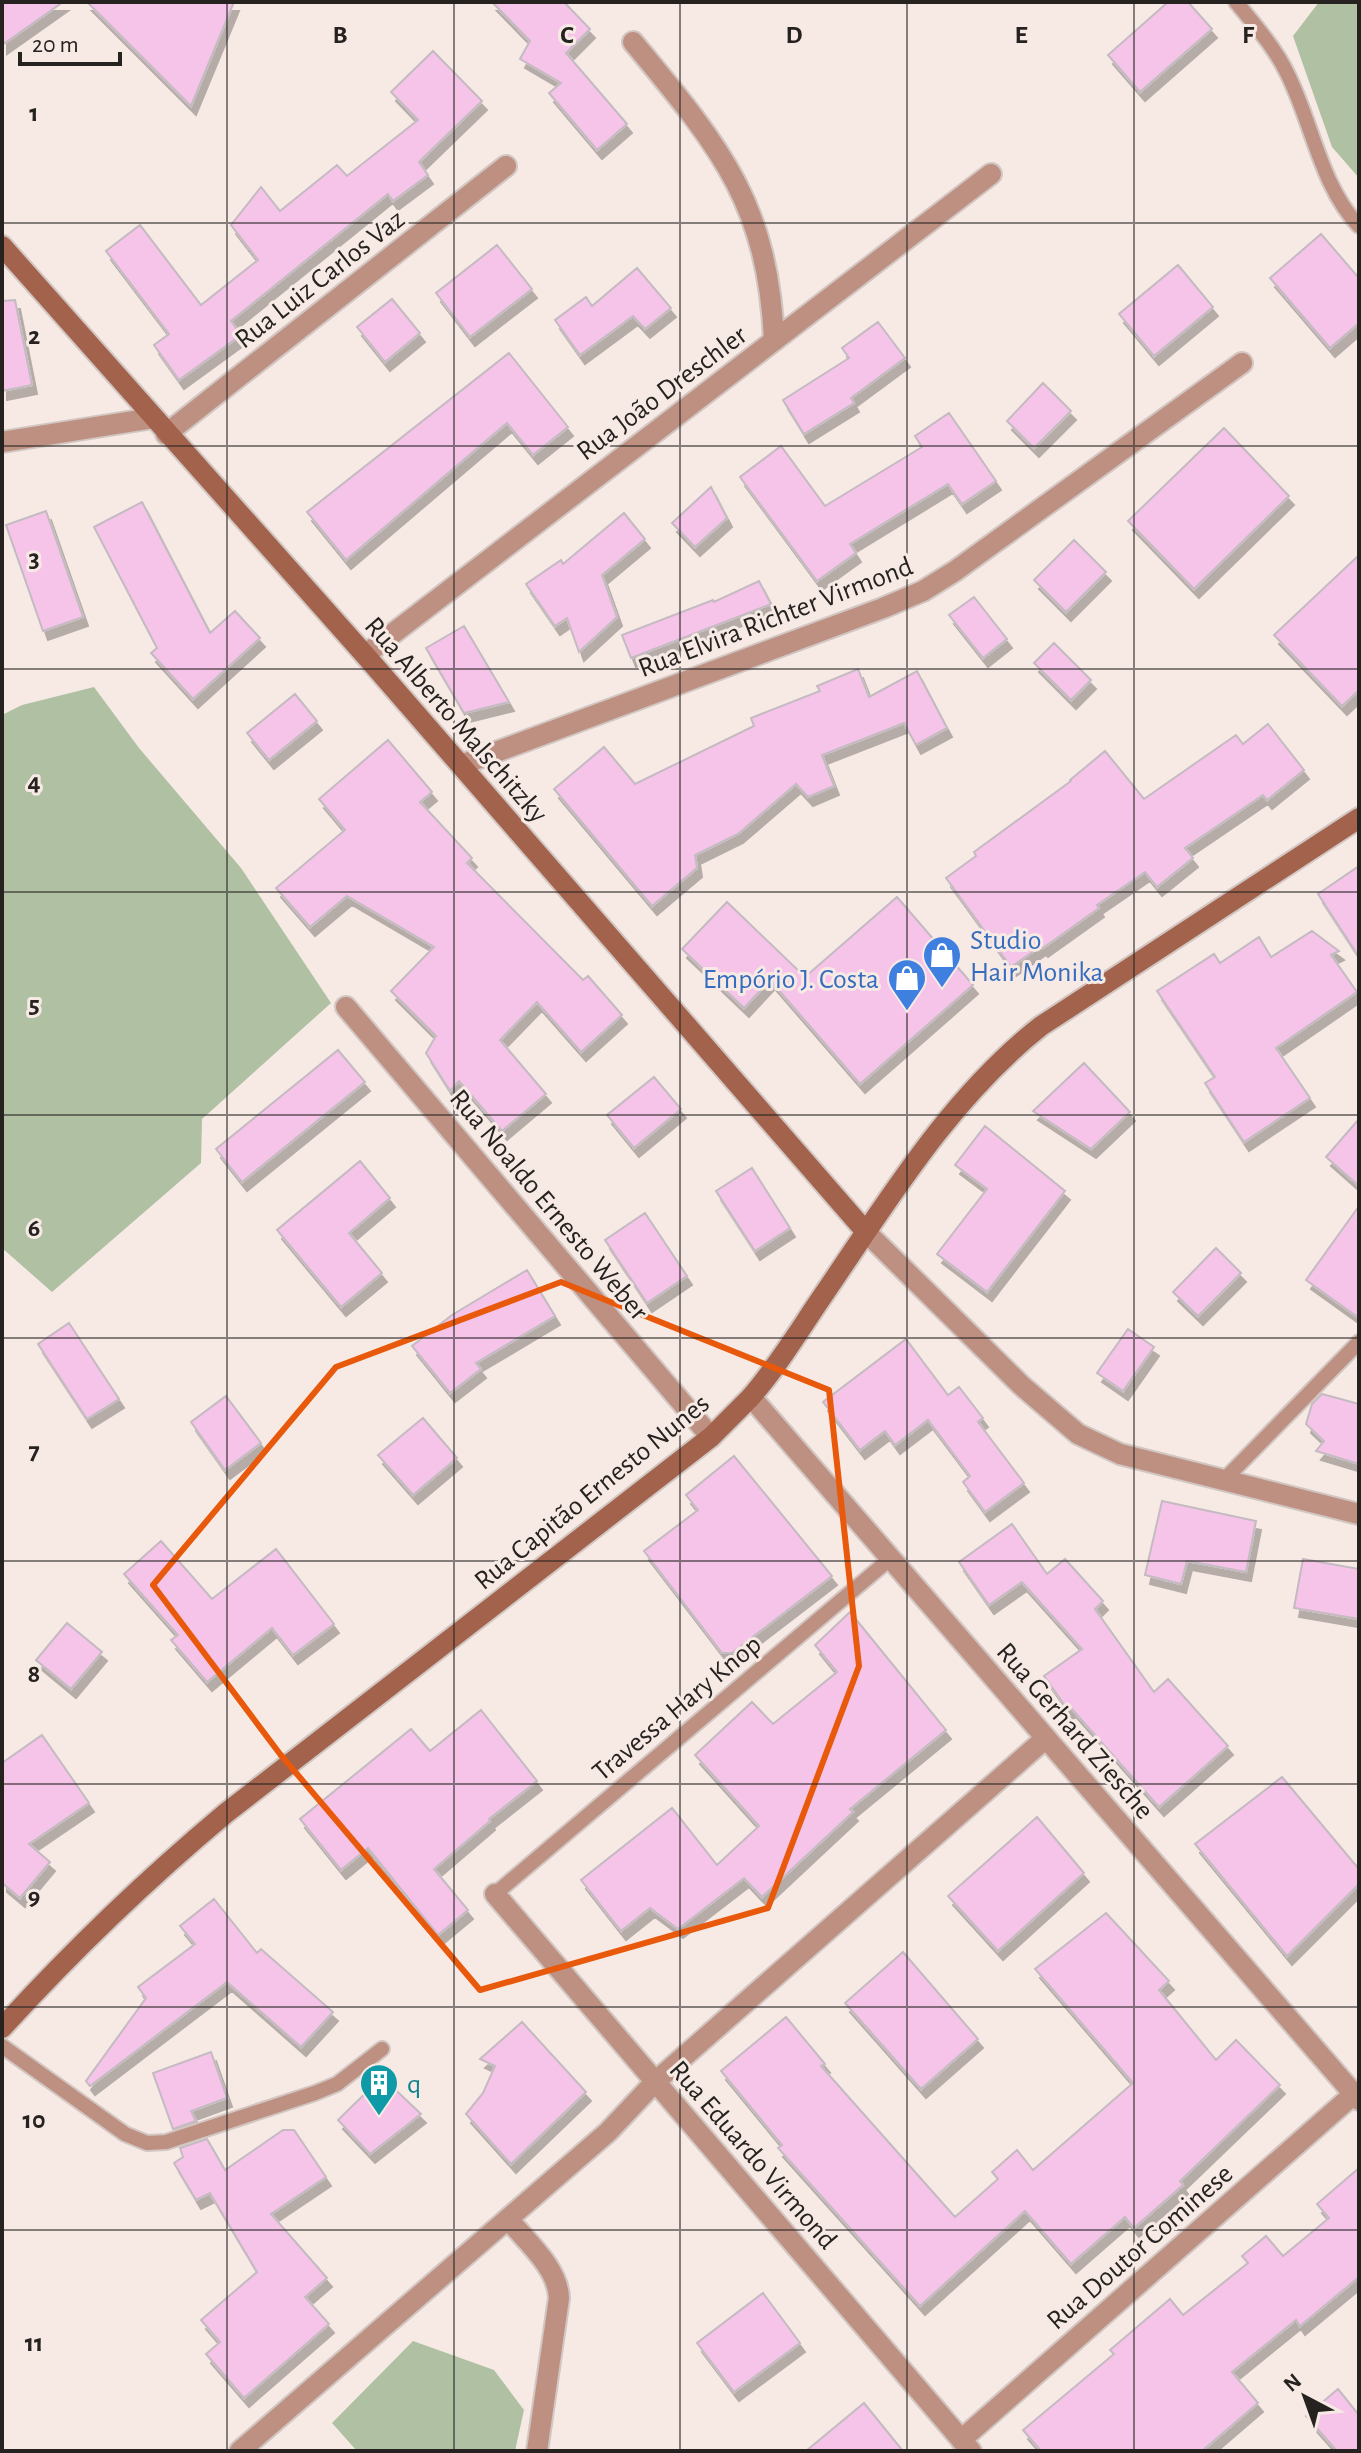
<svg xmlns="http://www.w3.org/2000/svg" width="1361" height="2453" font-family="'Alegreya Sans',sans-serif">
<style>
.green{fill:#afc0a3}
.building{fill:#f6c4e8;stroke:#c4bac1;stroke-width:2;filter:url(#shadow)}
.lines{fill:none;stroke-linecap:round;stroke-linejoin:round}
.lane-casing{stroke:#d1c6c2;stroke-width:18}
.street-casing{stroke:#d1c6c2;stroke-width:24}
.secondary-casing{stroke:#d1c6c2;stroke-width:24}
.lane{stroke:#be9081;stroke-width:14}
.street{stroke:#be9081;stroke-width:20}
.secondary{stroke:#a3624c;stroke-width:20}
.marked{fill:none;stroke:#e8590c;stroke-width:6;stroke-linejoin:round}
.grid{fill:none;stroke:#262220;stroke-width:2;stroke-opacity:0.55}
.labels{text-anchor:middle;stroke-width:6;stroke-linejoin:round;paint-order:stroke}
.street-label{font-size:28px;fill:#262220;stroke:#f7eae5}
.shop-label{font-size:28px;fill:#366cbe;stroke:#f7eae5;text-anchor:start}
.culture-label{font-size:28px;fill:#0d838f;stroke:#f7eae5;text-anchor:start}
.grid-label{font-size:26px;text-anchor:middle;font-weight:bold;fill:#262220;stroke:#f7eae5;stroke-width:6;stroke-linejoin:round;paint-order:stroke}
</style>
<defs>
<filter id="shadow"><feDropShadow dx="5" dy="9" stdDeviation="0" flood-color="#0004"/></filter>
</defs>
<rect width="100%" height="100%" fill="#f7eae5"/>
<path class="green" d="M 1319,2 L 1359,2 L 1359,178 L 1332,147 L 1293,36 Z
M 94,687 L 139,748 L 241,868 L 331,1003 L 202,1119 L 201,1163 L 52,1292 L 2,1248 L 2,715 L 22,705 Z
M 413,2341 L 494,2370 L 524,2410 L 515,2451 L 357,2451 L 332,2423 Z"/>
<path class="building" d="M 2,2 L 63,2 L 2,45 Z
M 87,2 L 234,2 L 191,106 Z
M 492,2 L 564,2 L 590,29 L 566,53 L 627,124 L 597,150 L 549,93 L 561,83 L 520,59 L 530,41 Z
M 1168,2 L 1188,2 L 1212,29 L 1140,92 L 1108,55 Z
M 433,51 L 482,101 L 419,162 L 428,175 L 393,201 L 388,194 L 231,321 L 241,335 L 179,380 L 154,345 L 169,334 L 106,251 L 140,225 L 201,305 L 258,260 L 231,225 L 261,187 L 280,211 L 337,165 L 347,176 L 418,120 L 391,92 Z
M 1321,234 L 1359,278 L 1359,323 L 1330,348 L 1270,278 Z
M 497,245 L 532,289 L 470,337 L 436,293 Z
M 1178,265 L 1213,307 L 1154,356 L 1119,314 Z
M 637,268 L 671,308 L 645,329 L 633,316 L 580,355 L 555,320 L 586,297 L 592,306 Z
M 392,299 L 420,333 L 385,362 L 357,327 Z
M 15,300 L 32,385 L 2,391 L 2,301 Z
M 878,322 L 905,358 L 851,398 L 854,403 L 804,434 L 783,400 L 849,358 L 842,348 Z
M 509,353 L 568,427 L 533,455 L 507,423 L 346,560 L 307,512 Z
M 1043,383 L 1071,411 L 1034,448 L 1007,421 Z
M 949,413 L 996,481 L 962,504 L 948,484 L 850,544 L 856,553 L 817,581 L 740,477 L 781,446 L 825,506 L 922,447 L 915,436 Z
M 1224,428 L 1289,496 L 1194,589 L 1128,521 Z
M 711,487 L 727,518 L 695,547 L 672,523 Z
M 142,502 L 210,633 L 235,611 L 260,638 L 193,699 L 151,653 L 157,648 L 94,527 Z
M 46,511 L 83,617 L 43,631 L 6,525 Z
M 624,513 L 645,539 L 602,575 L 617,617 L 579,652 L 567,618 L 555,626 L 526,584 L 561,560 L 563,564 Z
M 1074,540 L 1106,572 L 1066,612 L 1034,580 Z
M 1359,555 L 1359,690 L 1342,706 L 1274,635 Z
M 759,581 L 771,604 L 631,658 L 622,635 L 713,600 L 714,602 Z
M 974,597 L 1007,639 L 983,658 L 949,615 Z
M 464,626 L 509,702 L 464,713 L 426,648 Z
M 1054,643 L 1091,680 L 1071,700 L 1034,663 Z
M 858,669 L 869,697 L 917,671 L 947,728 L 916,745 L 904,723 L 822,755 L 834,786 L 808,797 L 796,784 L 738,834 L 695,855 L 697,868 L 652,906 L 554,789 L 604,747 L 635,784 L 754,726 L 751,718 L 820,691 L 817,686 Z
M 295,694 L 317,721 L 269,760 L 247,733 Z
M 1268,724 L 1304,770 L 1267,800 L 1263,795 L 1185,848 L 1193,858 L 1157,887 L 1145,872 L 1097,905 L 1099,908 L 1043,948 L 1041,946 L 1011,967 L 946,878 L 976,856 L 974,852 L 1071,781 L 1070,780 L 1105,751 L 1144,799 L 1236,735 L 1243,744 Z
M 388,740 L 432,792 L 420,802 L 472,858 L 467,863 L 583,980 L 588,976 L 622,1015 L 581,1052 L 537,1002 L 500,1040 L 546,1094 L 502,1131 L 459,1081 L 450,1091 L 426,1053 L 436,1036 L 391,991 L 434,947 L 347,896 L 310,927 L 276,888 L 345,830 L 319,799 Z
M 1359,866 L 1359,957 L 1318,894 Z
M 897,897 L 973,985 L 860,1084 L 770,980 L 744,1008 L 682,949 L 727,902 L 805,977 Z
M 1312,931 L 1339,951 L 1331,955 L 1357,992 L 1276,1048 L 1310,1098 L 1244,1142 L 1205,1083 L 1215,1077 L 1157,991 L 1214,954 L 1220,963 L 1259,937 L 1271,957 Z
M 338,1050 L 365,1082 L 242,1182 L 216,1149 Z
M 1084,1063 L 1130,1112 L 1091,1149 L 1033,1111 Z
M 654,1077 L 681,1109 L 634,1148 L 607,1115 Z
M 1359,1119 L 1359,1186 L 1326,1157 Z
M 985,1126 L 1065,1191 L 987,1292 L 937,1254 L 987,1189 L 955,1165 Z
M 360,1161 L 390,1198 L 349,1233 L 382,1273 L 341,1307 L 277,1230 Z
M 752,1168 L 790,1228 L 755,1251 L 716,1191 Z
M 1359,1206 L 1359,1318 L 1306,1280 Z
M 645,1213 L 687,1276 L 647,1303 L 605,1240 Z
M 1216,1248 L 1241,1273 L 1198,1316 L 1173,1292 Z
M 527,1270 L 555,1316 L 476,1363 L 481,1369 L 450,1393 L 412,1346 L 452,1315 Z
M 69,1323 L 119,1399 L 87,1419 L 38,1344 Z
M 1128,1329 L 1154,1347 L 1123,1391 L 1097,1373 Z
M 906,1339 L 948,1395 L 959,1387 L 983,1418 L 978,1422 L 1024,1483 L 985,1512 L 963,1482 L 970,1476 L 928,1420 L 895,1445 L 885,1431 L 860,1450 L 823,1402 Z
M 1322,1394 L 1359,1404 L 1359,1464 L 1316,1451 L 1324,1441 L 1306,1424 L 1312,1404 Z
M 226,1396 L 261,1443 L 225,1470 L 191,1422 Z
M 423,1418 L 457,1458 L 413,1495 L 378,1455 Z
M 734,1456 L 832,1576 L 732,1653 L 722,1653 L 644,1551 L 698,1510 L 686,1495 Z
M 1162,1501 L 1256,1521 L 1246,1572 L 1187,1561 L 1181,1584 L 1145,1575 Z
M 1012,1524 L 1047,1574 L 1065,1559 L 1103,1601 L 1095,1609 L 1154,1692 L 1168,1679 L 1228,1746 L 1159,1807 L 1071,1708 L 1068,1710 L 1044,1676 L 1082,1649 L 1022,1582 L 989,1605 L 959,1562 Z
M 161,1541 L 212,1599 L 276,1549 L 334,1624 L 293,1655 L 272,1628 L 207,1682 L 171,1640 L 178,1635 L 124,1574 Z
M 1303,1559 L 1359,1569 L 1359,1619 L 1294,1608 Z
M 850,1612 L 946,1730 L 850,1809 L 853,1812 L 762,1897 L 744,1878 L 678,1929 L 650,1908 L 621,1931 L 581,1880 L 672,1808 L 717,1865 L 759,1826 L 695,1755 L 752,1702 L 773,1724 L 837,1672 L 815,1645 Z
M 67,1623 L 102,1652 L 71,1689 L 36,1660 Z
M 481,1710 L 537,1781 L 489,1819 L 490,1821 L 434,1869 L 468,1910 L 438,1935 L 368,1848 L 341,1870 L 300,1819 L 411,1729 L 430,1751 Z
M 42,1735 L 89,1803 L 29,1844 L 50,1862 L 20,1898 L 2,1883 L 2,1763 Z
M 1282,1777 L 1359,1869 L 1359,1884 L 1287,1956 L 1195,1844 Z
M 1037,1817 L 1084,1873 L 998,1951 L 948,1896 Z
M 214,1899 L 257,1953 L 261,1949 L 333,2012 L 301,2047 L 227,1982 L 90,2086 L 86,2081 L 146,1998 L 138,1987 L 195,1944 L 180,1926 Z
M 1106,1913 L 1169,1981 L 1159,1990 L 1216,2060 L 1236,2040 L 1280,2085 L 1180,2181 L 1183,2185 L 1134,2228 L 1125,2217 L 1071,2264 L 1025,2211 L 920,2306 L 778,2148 L 782,2145 L 721,2071 L 786,2017 L 825,2064 L 821,2066 L 955,2217 L 998,2179 L 992,2172 L 1017,2150 L 1033,2170 L 1133,2083 L 1035,1969 Z
M 903,1952 L 978,2039 L 921,2089 L 845,2003 Z
M 522,2022 L 586,2092 L 511,2164 L 466,2114 L 483,2093 L 495,2066 L 480,2059 Z
M 211,2052 L 227,2098 L 191,2111 L 196,2121 L 173,2129 L 153,2073 Z
M 382,2077 L 421,2114 L 370,2154 L 338,2120 Z
M 283,2130 L 294,2130 L 326,2177 L 271,2214 L 327,2278 L 305,2297 L 329,2324 L 244,2398 L 206,2354 L 220,2342 L 201,2320 L 257,2272 L 210,2193 L 196,2200 L 174,2163 L 183,2157 L 180,2148 L 207,2139 L 225,2170 Z
M 1359,2168 L 1359,2277 L 1300,2326 L 1296,2320 L 1232,2372 L 1258,2403 L 1202,2451 L 1041,2451 L 1023,2430 L 1114,2354 L 1110,2350 L 1170,2299 L 1183,2315 L 1248,2263 L 1242,2256 L 1266,2236 L 1283,2256 L 1329,2218 L 1317,2204 Z
M 763,2293 L 800,2343 L 734,2392 L 697,2343 Z
M 1338,2389 L 1359,2415 L 1359,2451 L 1337,2451 L 1306,2416 Z
M 864,2403 L 903,2451 L 806,2451 Z"/>
<g class="lines">
<g class="lane-casing">
<path id="lane" d="M 1236,2 C 1254,24 1275,48 1287,73 C 1312,122 1321,187 1359,226
M 1224,1480 L 1359,1342
M 495,1894 L 891,1558
M 2,2046 L 125,2134 L 147,2143 L 166,2142 L 315,2093 L 337,2084 L 382,2049"/>
</g>
<g class="street-casing">
<path id="street" d="M 633,42 C 718,145 768,201 774,341
M 166,434 L 506,166
M 2,442 L 153,418
M 365,655 L 991,174
M 461,765 L 883,608 L 923,591 L 955,571 L 1242,363
M 346,1007 L 711,1437
M 866,1232 L 1021,1385 L 1078,1434 L 1120,1454 L 1359,1514
M 751,1397 L 1359,2100
M 495,1894 L 971,2451
M 508,2219 C 527,2242 558,2268 559,2298 L 537,2451
M 961,2440 L 1354,2094
M 240,2451 L 608,2132 L 655,2082 L 1046,1738"/>
</g>
<g class="secondary-casing">
<path id="secondary" d="M 2,246 L 365,655 L 866,1232
M 2,2028 C 73,1950 146,1880 226,1813 L 711,1437 C 724,1424 737,1411 750,1398 C 778,1366 800,1329 824,1294 C 889,1199 950,1098 1041,1026 L 1359,818"/>
</g>
<use href="#lane" class="lane"/>
<use href="#street" class="street"/>
<use href="#secondary" class="secondary"/>
</g>
<path class="marked" d="M 561,1282 L 829,1390 L 859,1666 L 768,1908 L 480,1990 L 280,1754 L 153,1585 L 336,1367 Z"/>
<path class="grid" d="M 227,2 L 227,2451M 454,2 L 454,2451M 680,2 L 680,2451M 907,2 L 907,2451M 1134,2 L 1134,2451M 2,223 L 1359,223M 2,446 L 1359,446M 2,669 L 1359,669M 2,892 L 1359,892M 2,1115 L 1359,1115M 2,1338 L 1359,1338M 2,1561 L 1359,1561M 2,1784 L 1359,1784M 2,2007 L 1359,2007M 2,2230 L 1359,2230"/>
<defs>
<g id="shop-pin" transform="scale(2)"><path d="M0 17L-7.5 6A9.5 9.5 0 1 1 7.5 6Z" fill="#3f7fe0" stroke="#f7eae5"/><path d="M-5-2.5h2.3a2.7 3.5 0 0 1 5.4 0H5L5.5 6h-11ZM-1.5-2.5h3a1.5 2.3 0 0 0-3 0Z" fill="#fff"/></g>
<g id="building-pin" transform="scale(2)"><path d="M0 17L-7.5 6A9.5 9.5 0 1 1 7.5 6Z" fill="#0f9aa8" stroke="#f7eae5"/><path d="M-4-6H4V6H1V3H-1V6H-4ZM-2.5-4.3h1.7v1.8h-1.7ZM.8-4.3h1.7v1.8H.8ZM-2.5-1h1.7V.8h-1.7ZM.8-1h1.7V.8H.8Z" fill="#fff"/></g>
</defs>
<g fill-rule="evenodd">
<use href="#shop-pin" x="942" y="955"/>
<use href="#shop-pin" x="907" y="978"/>
<use href="#building-pin" x="379" y="2083"/>
</g>
<g class="labels">
<g class="street-label">
<text transform="translate(319 278) rotate(-38)" y="10">Rua Luiz Carlos Vaz</text>
<text transform="translate(661 392) rotate(-37)" y="10">Rua João Dreschler</text>
<text transform="translate(775 616) rotate(-21)" y="10">Rua Elvira Richter Virmond</text>
<text transform="translate(457 719) rotate(49)" y="10">Rua Alberto Malschitzky</text>
<text transform="translate(550 1204) rotate(50)" y="10">Rua Noaldo Ernesto Weber</text>
<text transform="translate(591 1491) rotate(-39)" y="10">Rua Capitão Ernesto Nunes</text>
<text transform="translate(676 1707) rotate(-40)" y="10">Travessa Hary Knop</text>
<text transform="translate(1076 1730) rotate(49)" y="10">Rua Gerhard Ziesche</text>
<text transform="translate(754 2154) rotate(49)" y="10">Rua Eduardo Virmond</text>
<text transform="translate(1139 2246) rotate(-41)" y="10">Rua Doutor Cominese</text>
</g>
<g class="shop-label">
<text x="970" y="949">Studio<tspan x="970" dy="32">Hair Monika</tspan></text>
<text x="879" y="988" text-anchor="end">Empório J. Costa</text>
</g>
<g class="culture-label">
<text x="407" y="2093">q</text>
</g>
</g>
<g class="grid-label">
<text x="340" y="43">B</text>
<text x="567" y="43">C</text>
<text x="794" y="43">D</text>
<text x="1021" y="43">E</text>
<text x="1248" y="43">F</text>
<text x="34" y="121">1</text>
<text x="34" y="344">2</text>
<text x="34" y="567">3</text>
<text x="34" y="790">4</text>
<text x="34" y="1013">5</text>
<text x="34" y="1236">6</text>
<text x="34" y="1459">7</text>
<text x="34" y="1682">8</text>
<text x="34" y="1905">9</text>
<text x="34" y="2128">10</text>
<text x="34" y="2351">11</text>
</g>
<rect width="1361" height="2453" fill="none" stroke="#262220" stroke-width="8"/>
<g transform="translate(1305 2397) rotate(319)" stroke="#f7eae5" stroke-width="6" paint-order="stroke">
<path d="M0-6L14 30L0 20L-14 30Z" fill="#262220"/>
<text y="-12" font-size="22" font-weight="bold" text-anchor="middle" fill="#262220">N</text>
</g>
<path d="M20 52v12h100v-12" fill="none" stroke="#262220" stroke-width="4"/>
<text x="32" y="52" font-size="24" fill="#262220" stroke="#f7eae5" stroke-width="6" paint-order="stroke">20 m</text>
</svg>
